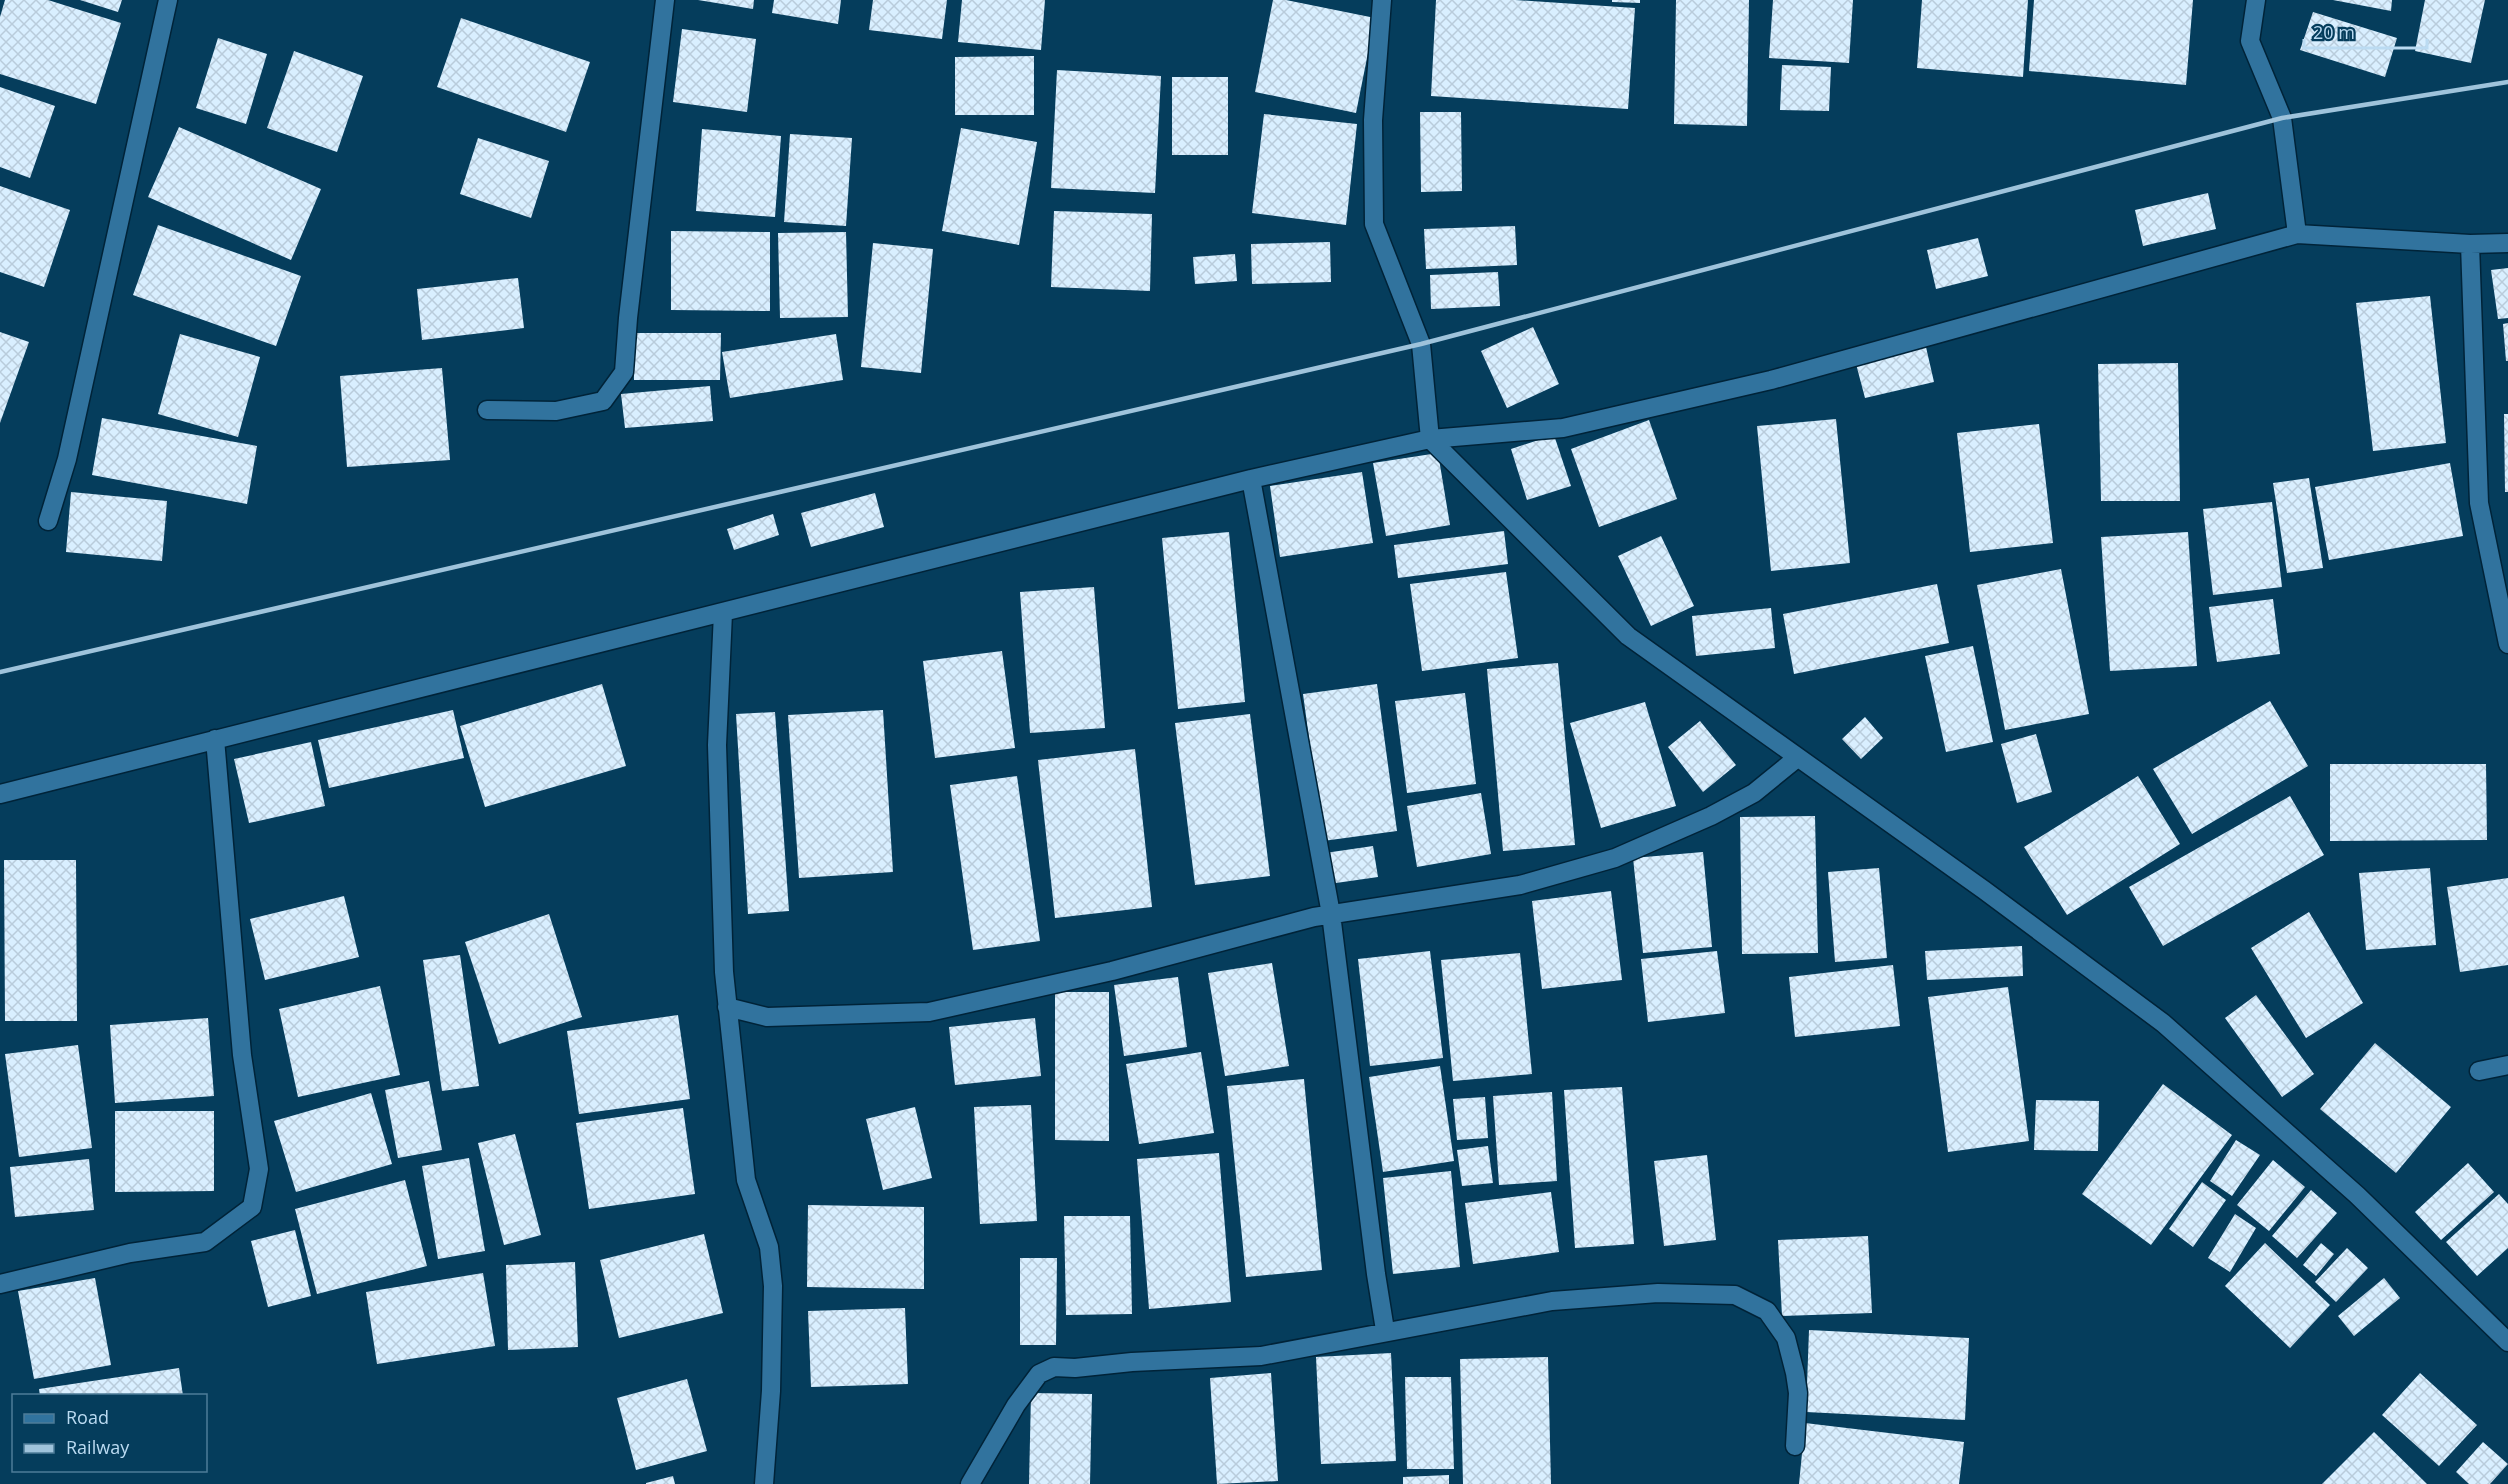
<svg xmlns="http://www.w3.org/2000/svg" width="2508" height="1484" font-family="'Open Sans',sans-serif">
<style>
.building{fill:url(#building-cross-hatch)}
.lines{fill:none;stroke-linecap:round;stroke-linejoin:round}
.minor-casing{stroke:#002338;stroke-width:21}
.minor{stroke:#31739e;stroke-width:18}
.rail{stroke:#9fc3db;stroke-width:4.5}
</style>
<defs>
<pattern id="building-cross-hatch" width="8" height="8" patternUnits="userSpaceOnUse" patternTransform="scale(1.5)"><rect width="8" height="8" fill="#d9efff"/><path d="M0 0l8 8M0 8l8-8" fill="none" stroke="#b9ccdb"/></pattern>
</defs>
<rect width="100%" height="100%" fill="#053d5c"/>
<path class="building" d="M 5,0 L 48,0 L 121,23 L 96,104 L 0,74 L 0,17 Z
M 80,0 L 122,0 L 118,12 Z
M 698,0 L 754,0 L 753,9 Z
M 774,0 L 841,0 L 838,24 L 772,13 Z
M 873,0 L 947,0 L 942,39 L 869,30 Z
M 962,0 L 1045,0 L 1041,50 L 958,42 Z
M 1273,0 L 1286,0 L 1375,18 L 1356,113 L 1255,92 Z
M 1436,0 L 1515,0 L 1635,8 L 1628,109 L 1431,96 Z
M 1612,0 L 1640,0 L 1640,3 L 1612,2 Z
M 1676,0 L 1749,0 L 1747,126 L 1674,124 Z
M 1773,0 L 1853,0 L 1849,63 L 1769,58 Z
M 1922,0 L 2028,0 L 2023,77 L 1917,68 Z
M 2034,0 L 2193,0 L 2186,85 L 2029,71 Z
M 2333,0 L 2392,0 L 2391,11 Z
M 2425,0 L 2485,0 L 2471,63 L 2415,51 Z
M 2313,12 L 2397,38 L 2385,77 L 2300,50 Z
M 461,18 L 590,62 L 566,132 L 437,87 Z
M 682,29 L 756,39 L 747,112 L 673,102 Z
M 218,38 L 267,54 L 246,124 L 196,108 Z
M 294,51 L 363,76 L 337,152 L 267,128 Z
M 1034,56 L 1034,115 L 955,115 L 955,57 Z
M 1782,65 L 1831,67 L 1829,111 L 1780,110 Z
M 1057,70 L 1161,76 L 1155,193 L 1051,188 Z
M 1172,77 L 1228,77 L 1228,155 L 1172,155 Z
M 0,87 L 55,106 L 30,178 L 0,167 Z
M 1420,112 L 1461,112 L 1462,191 L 1421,192 Z
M 1264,114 L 1357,124 L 1346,225 L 1252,213 Z
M 179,127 L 321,189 L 291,260 L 148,197 Z
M 961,128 L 1037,142 L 1019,245 L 942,231 Z
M 702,129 L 781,136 L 775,217 L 696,211 Z
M 790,134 L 852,138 L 846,226 L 784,222 Z
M 478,138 L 549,161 L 531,218 L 460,194 Z
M 0,186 L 70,210 L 44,287 L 0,272 Z
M 2208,193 L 2216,229 L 2143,246 L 2135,210 Z
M 1054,211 L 1152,214 L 1150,291 L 1051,287 Z
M 158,225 L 301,276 L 276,346 L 133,295 Z
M 1515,226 L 1517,265 L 1426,269 L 1424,229 Z
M 671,231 L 770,232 L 770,311 L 671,310 Z
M 846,232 L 848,317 L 780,318 L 778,233 Z
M 1978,238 L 1988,276 L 1936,289 L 1927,250 Z
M 1330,242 L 1331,282 L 1252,284 L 1251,244 Z
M 873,243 L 933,249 L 921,373 L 861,367 Z
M 1235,254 L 1237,281 L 1195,284 L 1193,257 Z
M 2508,268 L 2508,318 L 2498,319 L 2491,270 Z
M 1498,272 L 1500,306 L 1431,309 L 1430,275 Z
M 518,278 L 524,328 L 422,340 L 417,289 Z
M 2430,296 L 2446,443 L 2373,451 L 2356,303 Z
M 2508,323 L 2508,361 L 2506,361 L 2503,324 Z
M 1533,327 L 1559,384 L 1507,408 L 1481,351 Z
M 0,332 L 29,342 L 0,423 Z
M 633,333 L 721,333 L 720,380 L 634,380 Z
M 180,334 L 260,357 L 238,437 L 158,414 Z
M 836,334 L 843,380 L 730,398 L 722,352 Z
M 1926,347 L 1934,382 L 1865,398 L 1856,364 Z
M 2178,363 L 2180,501 L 2101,501 L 2098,364 Z
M 442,368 L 450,460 L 347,467 L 340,376 Z
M 710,386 L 713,421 L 625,428 L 621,394 Z
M 2504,414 L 2508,414 L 2508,492 L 2505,492 Z
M 102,418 L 257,446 L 247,504 L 92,475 Z
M 1836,419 L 1850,563 L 1771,571 L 1757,426 Z
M 1649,420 L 1677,499 L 1599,527 L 1571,449 Z
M 2039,424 L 2053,543 L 1970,552 L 1957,433 Z
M 1554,435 L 1571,486 L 1527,500 L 1511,449 Z
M 1438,453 L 1450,525 L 1386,536 L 1373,463 Z
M 2450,463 L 2463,536 L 2329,560 L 2315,487 Z
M 1362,472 L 1373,543 L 1280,557 L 1270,486 Z
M 2309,478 L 2323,568 L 2287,573 L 2273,483 Z
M 71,492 L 167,501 L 162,561 L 66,552 Z
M 875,493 L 884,527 L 811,547 L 801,513 Z
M 2272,502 L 2282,587 L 2213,595 L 2203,509 Z
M 773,514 L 779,535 L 734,550 L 727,529 Z
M 1504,531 L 1508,564 L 1398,578 L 1394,545 Z
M 1229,532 L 1245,702 L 1178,709 L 1162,538 Z
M 2188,532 L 2197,666 L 2110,671 L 2101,537 Z
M 1661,536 L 1694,606 L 1651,626 L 1618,556 Z
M 2061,569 L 2089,714 L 2005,730 L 1977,585 Z
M 1506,572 L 1518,658 L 1422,671 L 1410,584 Z
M 1937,584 L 1949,643 L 1794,674 L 1783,614 Z
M 1094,587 L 1105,728 L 1030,733 L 1020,592 Z
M 2273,599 L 2280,654 L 2217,662 L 2209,607 Z
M 1771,608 L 1775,648 L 1696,656 L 1692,616 Z
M 1973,646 L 1993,742 L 1946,752 L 1925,656 Z
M 1002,651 L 1015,748 L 935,758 L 923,661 Z
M 1558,663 L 1575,845 L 1503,851 L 1487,669 Z
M 602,684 L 626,766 L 485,807 L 460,726 Z
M 1377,684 L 1397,831 L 1323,841 L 1303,694 Z
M 1465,693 L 1476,784 L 1407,793 L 1395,701 Z
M 2270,701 L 2308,766 L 2192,834 L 2153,769 Z
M 1645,702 L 1676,806 L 1601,828 L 1570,723 Z
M 453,710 L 464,758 L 329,788 L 318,740 Z
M 883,710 L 893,872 L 799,878 L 788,715 Z
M 775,712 L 789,911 L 748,914 L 736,714 Z
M 1250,714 L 1270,876 L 1195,885 L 1175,723 Z
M 1865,717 L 1883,738 L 1861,759 L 1842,739 Z
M 1700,721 L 1736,765 L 1703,792 L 1668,747 Z
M 2036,734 L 2052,792 L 2017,803 L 2001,744 Z
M 311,742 L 325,806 L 249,823 L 234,759 Z
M 1135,749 L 1152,907 L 1055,918 L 1038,760 Z
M 2330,764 L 2486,764 L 2487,840 L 2330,841 Z
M 1017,776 L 1040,941 L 973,950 L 950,785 Z
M 2138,776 L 2180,844 L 2067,915 L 2024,847 Z
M 1481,793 L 1491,854 L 1417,867 L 1407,806 Z
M 2290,796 L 2324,855 L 2163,946 L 2129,887 Z
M 1815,816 L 1818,953 L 1742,954 L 1740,817 Z
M 1373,846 L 1378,877 L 1329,884 L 1325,853 Z
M 1703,852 L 1712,947 L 1643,953 L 1633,858 Z
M 4,860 L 76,860 L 77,1021 L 5,1021 Z
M 1879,868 L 1887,958 L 1835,962 L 1828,872 Z
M 2430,868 L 2436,945 L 2366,950 L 2359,873 Z
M 2508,878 L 2508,965 L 2460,972 L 2447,887 Z
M 1611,891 L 1622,980 L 1542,989 L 1532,901 Z
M 344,896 L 359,957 L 265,980 L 250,919 Z
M 2309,912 L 2363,1003 L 2306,1038 L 2251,948 Z
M 549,914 L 582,1017 L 499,1044 L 465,942 Z
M 2022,946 L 2023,976 L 1927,980 L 1925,951 Z
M 1430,951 L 1443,1058 L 1370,1066 L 1358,959 Z
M 1717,951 L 1725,1013 L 1648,1022 L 1641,959 Z
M 1520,953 L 1532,1074 L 1453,1081 L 1441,960 Z
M 460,955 L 479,1086 L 442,1091 L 423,960 Z
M 1272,963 L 1289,1066 L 1225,1076 L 1208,973 Z
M 1893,965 L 1900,1026 L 1795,1037 L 1789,977 Z
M 1178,977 L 1187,1047 L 1124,1056 L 1114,985 Z
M 380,986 L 400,1075 L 298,1097 L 279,1009 Z
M 2008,987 L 2029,1141 L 1948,1152 L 1928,997 Z
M 1055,992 L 1109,992 L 1109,1141 L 1055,1140 Z
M 2256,995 L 2314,1074 L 2282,1097 L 2225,1018 Z
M 678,1015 L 690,1099 L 579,1114 L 567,1031 Z
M 208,1018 L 214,1096 L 115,1103 L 110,1025 Z
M 1035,1018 L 1041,1076 L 955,1085 L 949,1027 Z
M 2375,1043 L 2451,1107 L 2396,1173 L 2320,1109 Z
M 78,1045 L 92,1148 L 19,1157 L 5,1054 Z
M 1201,1052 L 1214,1133 L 1139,1144 L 1126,1064 Z
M 1440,1066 L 1454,1161 L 1383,1172 L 1369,1077 Z
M 1304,1079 L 1322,1270 L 1246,1277 L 1227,1086 Z
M 429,1081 L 442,1150 L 398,1158 L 385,1090 Z
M 2163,1084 L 2232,1135 L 2151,1245 L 2082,1194 Z
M 1622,1087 L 1634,1244 L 1575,1248 L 1564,1090 Z
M 1552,1092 L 1557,1181 L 1499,1185 L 1493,1096 Z
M 371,1093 L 392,1164 L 296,1192 L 274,1121 Z
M 1485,1097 L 1488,1138 L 1457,1140 L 1453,1099 Z
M 2036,1100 L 2099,1101 L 2098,1151 L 2034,1150 Z
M 1031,1105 L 1037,1221 L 980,1224 L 974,1107 Z
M 915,1107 L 932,1178 L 883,1190 L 866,1119 Z
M 683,1108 L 695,1194 L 589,1209 L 576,1123 Z
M 115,1111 L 214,1111 L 214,1191 L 115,1192 Z
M 515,1134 L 541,1235 L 504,1245 L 478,1143 Z
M 2236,1140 L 2260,1155 L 2232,1196 L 2210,1181 Z
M 1488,1146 L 1493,1183 L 1462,1186 L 1457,1150 Z
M 1219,1153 L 1231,1302 L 1149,1309 L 1137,1159 Z
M 1707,1155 L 1716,1240 L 1664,1246 L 1654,1161 Z
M 469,1158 L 485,1251 L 438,1259 L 422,1166 Z
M 89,1159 L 94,1210 L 15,1217 L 10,1167 Z
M 2273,1160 L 2305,1187 L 2269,1231 L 2237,1205 Z
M 2468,1163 L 2494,1192 L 2441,1240 L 2415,1212 Z
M 1451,1171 L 1460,1267 L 1393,1274 L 1383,1178 Z
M 405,1180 L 427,1266 L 317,1294 L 295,1209 Z
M 2202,1182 L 2226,1200 L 2193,1247 L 2169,1229 Z
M 2311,1190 L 2337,1213 L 2297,1258 L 2272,1236 Z
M 1551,1192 L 1559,1252 L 1473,1264 L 1465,1203 Z
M 2499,1194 L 2508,1204 L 2508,1248 L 2477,1276 L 2446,1242 Z
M 808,1205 L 924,1207 L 924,1289 L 807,1287 Z
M 2235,1214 L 2256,1228 L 2230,1272 L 2208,1258 Z
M 1064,1216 L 1130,1216 L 1132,1314 L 1066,1315 Z
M 295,1230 L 311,1296 L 268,1307 L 251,1241 Z
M 704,1234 L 723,1313 L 619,1338 L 600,1260 Z
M 1868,1236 L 1872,1313 L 1782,1316 L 1778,1240 Z
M 2265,1243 L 2330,1305 L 2290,1348 L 2225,1286 Z
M 2321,1243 L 2334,1254 L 2316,1276 L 2303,1265 Z
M 2347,1248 L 2368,1268 L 2336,1302 L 2315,1282 Z
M 1020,1258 L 1057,1258 L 1056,1345 L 1020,1345 Z
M 575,1262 L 578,1347 L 508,1350 L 506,1265 Z
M 483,1273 L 495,1346 L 377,1364 L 366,1292 Z
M 95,1278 L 111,1365 L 34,1379 L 18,1291 Z
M 2384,1278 L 2400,1298 L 2354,1336 L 2338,1316 Z
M 905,1308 L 908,1384 L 811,1387 L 808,1311 Z
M 1809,1330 L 1969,1338 L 1965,1420 L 1806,1412 Z
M 1391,1353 L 1396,1461 L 1321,1464 L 1316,1357 Z
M 1548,1357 L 1551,1484 L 1463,1484 L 1460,1359 Z
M 179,1368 L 183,1396 L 40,1396 L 39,1389 Z
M 1271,1373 L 1278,1481 L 1217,1484 L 1210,1378 Z
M 2420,1373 L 2477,1425 L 2439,1466 L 2382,1415 Z
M 1405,1377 L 1451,1377 L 1454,1469 L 1407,1469 Z
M 687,1379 L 707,1451 L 636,1470 L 617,1398 Z
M 1031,1393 L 1092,1394 L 1090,1484 L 1029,1484 Z
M 1805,1423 L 1964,1442 L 1959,1484 L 1799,1484 Z
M 2374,1432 L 2427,1484 L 2322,1484 Z
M 2483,1442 L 2508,1464 L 2490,1484 L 2469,1484 L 2456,1472 Z
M 1449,1475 L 1449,1484 L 1403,1484 L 1403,1477 Z
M 673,1476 L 675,1484 L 646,1484 L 646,1483 Z"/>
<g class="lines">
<g class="minor-casing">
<path id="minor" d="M 1382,0 L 1373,120 L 1374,224 L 1421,344 L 1430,439 L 1628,636 L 1984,890 L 2163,1023 L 2357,1195 L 2508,1342
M 2256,0 L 2250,41 L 2282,118 L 2297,234
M 2470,244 L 2479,503 L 2508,644
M 487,410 L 556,411 L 603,401 L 624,372 L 628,318 L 665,0
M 1251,479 L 1331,914 L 1376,1274 L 1385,1330
M 48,521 L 67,459 L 168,0
M 723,613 L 717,745 L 724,972 L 746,1180 L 769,1247 L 773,1286 L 771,1391 L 764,1484
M 0,794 L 1251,479 L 1430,439 L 1563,428 L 1771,380 L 2297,234 L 2470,244 L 2508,243
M 727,1007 L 767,1017 L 929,1012 L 1112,971 L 1314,917 L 1520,885 L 1615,858 L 1711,816 L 1754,793 L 1797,758
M 2479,1071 L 2508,1065
M 0,1284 L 130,1253 L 205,1242 L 252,1207 L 259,1169 L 242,1055 L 215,739
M 970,1484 L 1016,1405 L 1039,1374 L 1054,1367 L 1075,1368 L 1132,1362 L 1261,1356 L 1552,1301 L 1658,1293 L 1735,1295 L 1767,1311 L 1786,1338 L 1795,1373 L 1798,1393 L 1795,1446"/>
</g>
<use href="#minor" class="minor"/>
<path class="rail" d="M 0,672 L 1421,344 L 2282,118 L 2508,82"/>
</g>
<rect x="12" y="1394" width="195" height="78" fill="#053d5c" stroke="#4e7c98" stroke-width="1.5"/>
<rect x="24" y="1414" width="30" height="9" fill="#31739e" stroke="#4e7c98" stroke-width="1.5"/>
<text x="66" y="1424" font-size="18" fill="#bbdbf2">Road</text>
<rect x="24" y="1444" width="30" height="9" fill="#9fc3db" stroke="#4e7c98" stroke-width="1.5"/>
<text x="66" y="1454" font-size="18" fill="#bbdbf2">Railway</text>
<path d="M2304 39v9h123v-9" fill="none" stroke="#bbdbf2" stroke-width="3"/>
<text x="2313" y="39" font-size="18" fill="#bbdbf2" stroke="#053d5c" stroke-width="4.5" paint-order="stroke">20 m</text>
</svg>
